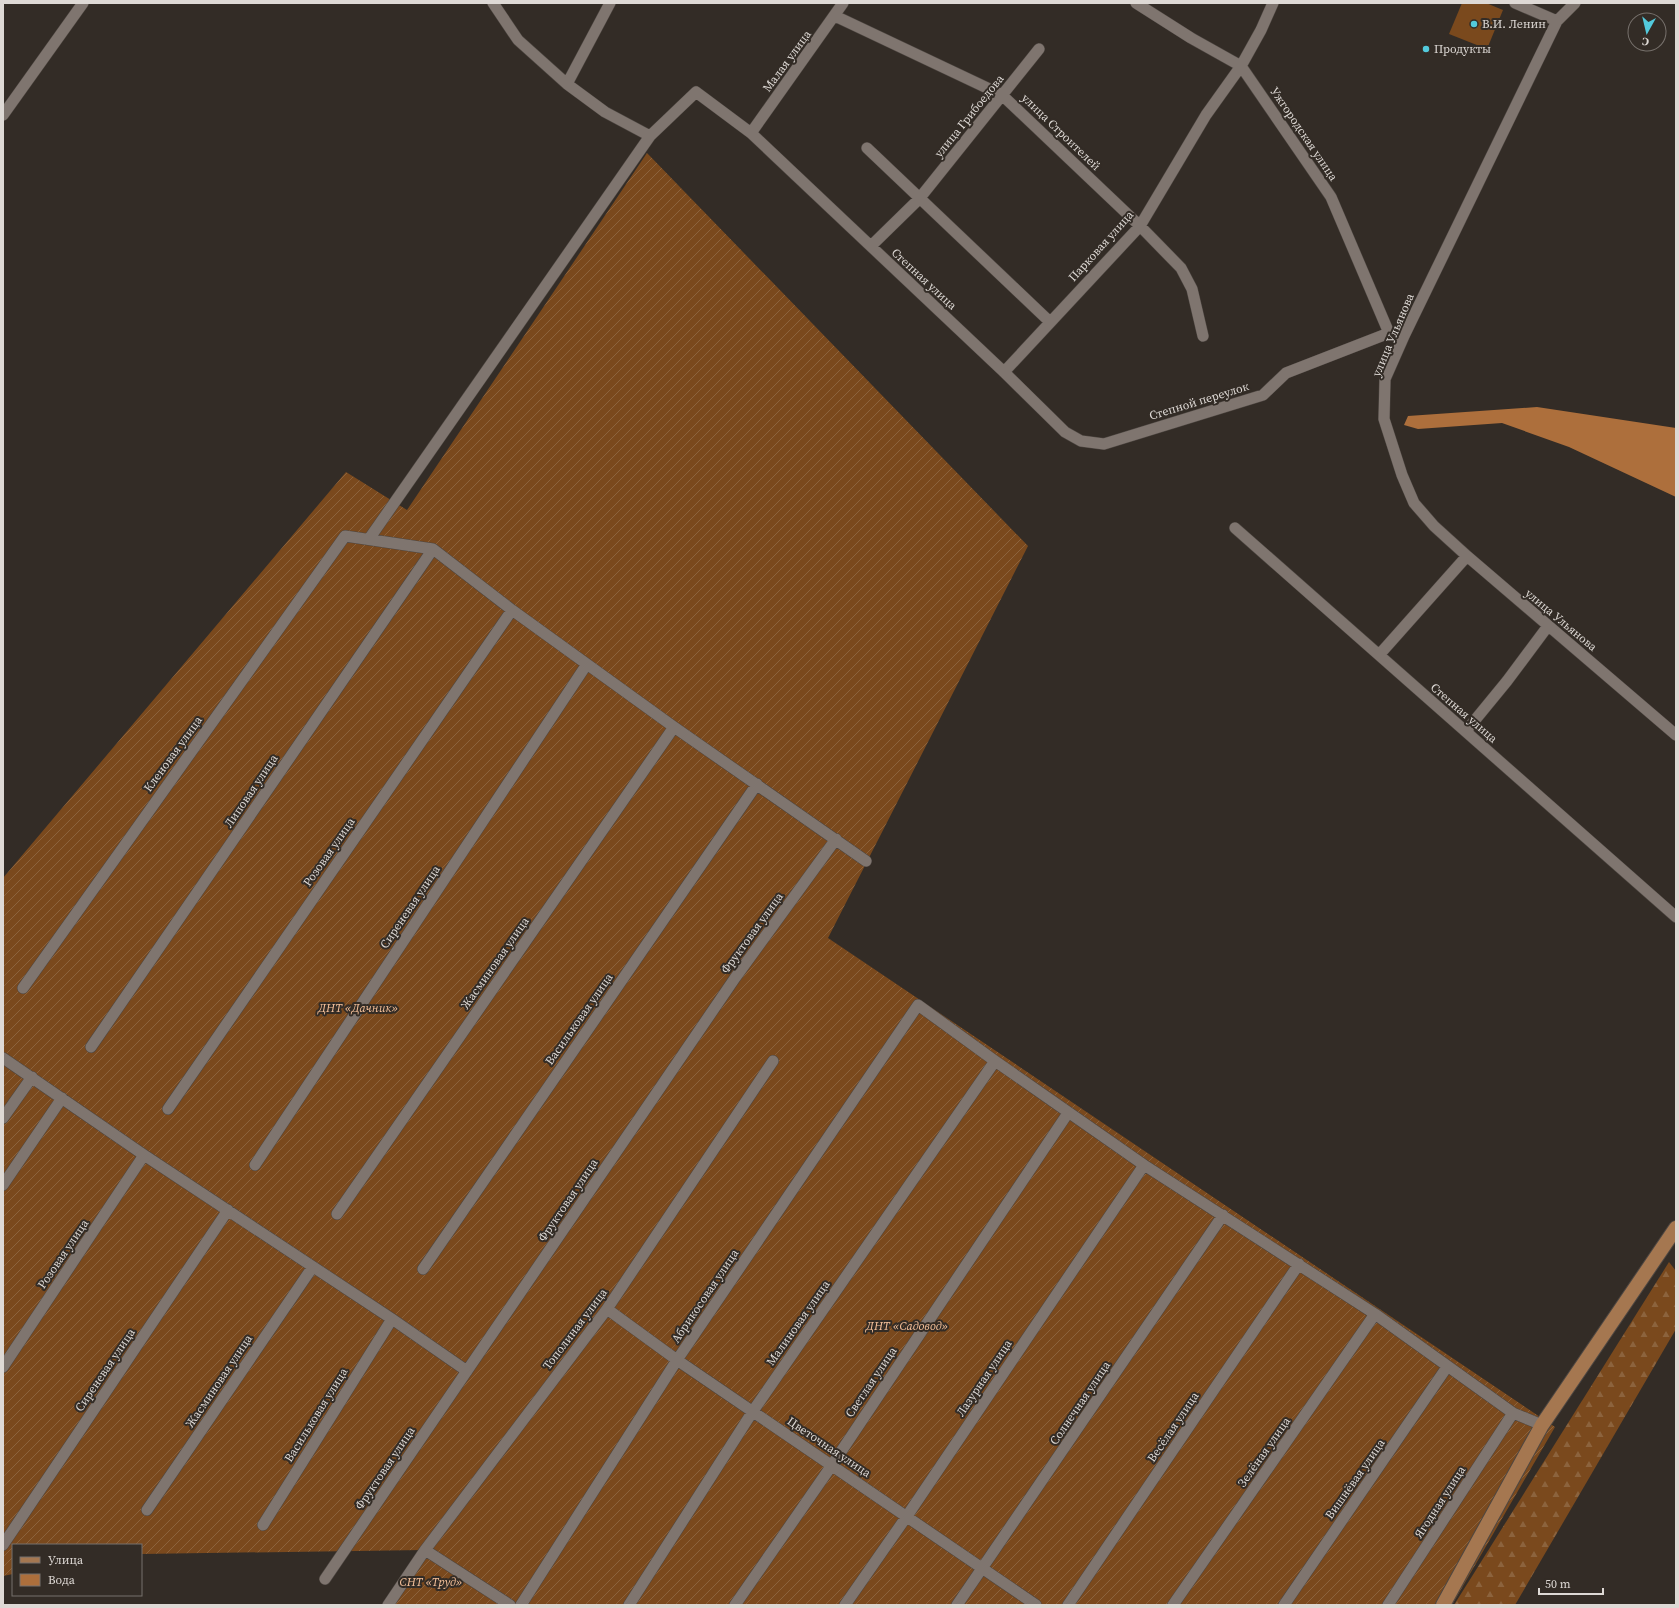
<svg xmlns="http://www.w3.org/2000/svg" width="1679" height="1608" font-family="'Source Serif 4',serif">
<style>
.green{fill:#7a491d}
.forest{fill:url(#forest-firs)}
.garden{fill:url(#garden-furrows)}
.water{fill:#ad6f3c}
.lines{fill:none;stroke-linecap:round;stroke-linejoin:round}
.minor-casing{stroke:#4e4742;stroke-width:12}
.major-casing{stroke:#4e4742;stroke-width:16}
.minor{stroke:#7f756f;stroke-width:11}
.major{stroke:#a57750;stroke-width:14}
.poi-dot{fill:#53cadc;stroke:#332c26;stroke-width:1.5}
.labels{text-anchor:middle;stroke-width:4;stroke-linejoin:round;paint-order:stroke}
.poi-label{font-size:12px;fill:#ded9d5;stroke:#332c26;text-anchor:start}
.street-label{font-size:12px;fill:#ded9d5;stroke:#332c26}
.park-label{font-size:12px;font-style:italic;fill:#f6c19a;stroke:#332c26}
</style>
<defs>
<pattern id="forest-firs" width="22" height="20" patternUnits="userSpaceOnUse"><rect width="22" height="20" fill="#7a491d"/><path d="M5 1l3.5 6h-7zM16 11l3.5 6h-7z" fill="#8c633d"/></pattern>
<pattern id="garden-furrows" width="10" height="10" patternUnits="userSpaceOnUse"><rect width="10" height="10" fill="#7a491d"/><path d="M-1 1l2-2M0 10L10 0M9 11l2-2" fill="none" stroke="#8c633d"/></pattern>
</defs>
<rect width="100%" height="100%" fill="#332c26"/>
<path class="green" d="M 1462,3 L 1486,3 L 1503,10 L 1487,49 L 1449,34 Z"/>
<path class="forest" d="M 1669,1262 L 1676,1271 L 1676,1329 L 1515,1605 L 1454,1605 Z"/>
<path class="garden" d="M 647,153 L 1028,546 L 828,938 L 1555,1427 L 1452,1605 L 385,1605 L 424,1550 L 141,1554 L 141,1545 L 13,1545 L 13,1574 L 3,1576 L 3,878 L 346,472 L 407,510 Z"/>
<path class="water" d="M 1537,407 L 1676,428 L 1676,497 L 1569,447 L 1502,423 L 1418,429 L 1404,425 L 1408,416 Z"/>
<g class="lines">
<g class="minor-casing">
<path id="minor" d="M 493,3 L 518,40 L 567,84 L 605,112 L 650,136
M 1136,3 L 1191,38 L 1241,66 L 1331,197 L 1389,333
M 1515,3 L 1557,21
M 1575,3 L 1557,21 L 1404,336 L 1385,379 L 1384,419 L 1402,475 L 1414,503 L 1434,526 L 1467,556 L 1676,735
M 835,16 L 1002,95 L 1140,226 L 1181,268 L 1192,289 L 1203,336
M 567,84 L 610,3
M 3,115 L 83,3
M 751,133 L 843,3
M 867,148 L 1050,322
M 871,246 L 919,199 L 1039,49
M 1004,372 L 1140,226 L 1206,115 L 1241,66 L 1261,30 L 1273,3
M 1235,528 L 1676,917
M 369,539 L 650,136 L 696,92 L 751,133 L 1004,372 L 1065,432 L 1081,441 L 1104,444 L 1263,395 L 1286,373 L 1389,333 L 1404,336
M 1379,655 L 1467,556
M 1466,731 L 1507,681 L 1548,626
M 23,988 L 345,536 L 433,549 L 512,610 L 674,727 L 866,861
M 91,1047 L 433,549
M 3,1058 L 144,1155 L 392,1319 L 467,1371
M 168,1109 L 512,610
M 3,1118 L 32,1077
M 255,1165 L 587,664
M 3,1185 L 62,1098
M 337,1214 L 674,727
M 423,1269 L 757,784
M 607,1309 L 677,1360 L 1036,1605
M 3,1367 L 144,1155
M 147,1510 L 312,1268
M 263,1525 L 392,1319
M 3,1545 L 228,1210
M 425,1550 L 510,1605
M 325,1579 L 735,978 L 836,839
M 388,1605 L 425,1550 L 607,1309 L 773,1061
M 521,1605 L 677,1360 L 918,1005 L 995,1061 L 1144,1165 L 1375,1314 L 1513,1413 L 1542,1425
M 629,1605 L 753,1411 L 995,1061
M 735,1605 L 832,1465 L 1068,1113
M 845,1605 L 907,1516 L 1144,1165
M 957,1605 L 1223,1215
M 1068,1605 L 1299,1264
M 1173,1605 L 1375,1314
M 1284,1605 L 1447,1367
M 1388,1605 L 1513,1413"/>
</g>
<g class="major-casing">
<path id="major" d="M 1443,1605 L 1542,1425 L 1676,1228"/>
</g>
<use href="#minor" class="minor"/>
<use href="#major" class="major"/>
</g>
<g class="poi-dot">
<circle cx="1474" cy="24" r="4"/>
<circle cx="1426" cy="49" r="4"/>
</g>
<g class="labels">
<g class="poi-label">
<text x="1482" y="28">В.И. Ленин</text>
<text x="1434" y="53">Продукты</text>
</g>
<g class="street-label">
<text transform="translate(787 61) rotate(-54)" y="4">Малая улица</text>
<text transform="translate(969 116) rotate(-51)" y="4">улица Грибоедова</text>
<text transform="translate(1061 132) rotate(44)" y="4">улица Строителей</text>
<text transform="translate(1304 134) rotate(56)" y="4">Ужгородская улица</text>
<text transform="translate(1101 246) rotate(-48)" y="4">Парковая улица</text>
<text transform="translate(924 279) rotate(43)" y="4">Степная улица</text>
<text transform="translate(1393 335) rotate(-67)" y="4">улица Ульянова</text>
<text transform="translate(1199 401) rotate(-17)" y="4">Степной переулок</text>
<text transform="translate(1561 620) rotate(40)" y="4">улица Ульянова</text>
<text transform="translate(1464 713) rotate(41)" y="4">Степная улица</text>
<text transform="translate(173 754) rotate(-54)" y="4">Кленовая улица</text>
<text transform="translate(251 791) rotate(-56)" y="4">Липовая улица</text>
<text transform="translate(329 852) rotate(-55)" y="4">Розовая улица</text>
<text transform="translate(410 907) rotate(-56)" y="4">Сиреневая улица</text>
<text transform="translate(752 933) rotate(-54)" y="4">Фруктовая улица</text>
<text transform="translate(495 963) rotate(-55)" y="4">Жасминовая улица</text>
<text transform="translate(579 1019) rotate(-55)" y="4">Васильковая улица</text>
<text transform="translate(568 1200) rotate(-56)" y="4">Фруктовая улица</text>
<text transform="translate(63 1254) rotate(-56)" y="4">Розовая улица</text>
<text transform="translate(705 1296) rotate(-56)" y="4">Абрикосовая улица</text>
<text transform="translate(798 1323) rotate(-55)" y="4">Малиновая улица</text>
<text transform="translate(575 1329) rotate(-53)" y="4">Тополиная улица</text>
<text transform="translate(105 1370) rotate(-56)" y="4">Сиреневая улица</text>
<text transform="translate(984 1378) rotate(-56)" y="4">Лазурная улица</text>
<text transform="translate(219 1381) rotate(-56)" y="4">Жасминовая улица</text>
<text transform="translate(871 1382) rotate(-56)" y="4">Светлая улица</text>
<text transform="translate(1080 1403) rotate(-56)" y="4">Солнечная улица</text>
<text transform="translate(316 1415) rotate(-58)" y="4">Васильковая улица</text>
<text transform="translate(1173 1427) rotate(-56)" y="4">Весёлая улица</text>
<text transform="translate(829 1447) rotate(34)" y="4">Цветочная улица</text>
<text transform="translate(1264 1452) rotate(-55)" y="4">Зелёная улица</text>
<text transform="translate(385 1468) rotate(-56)" y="4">Фруктовая улица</text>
<text transform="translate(1355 1479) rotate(-55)" y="4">Вишнёвая улица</text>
<text transform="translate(1440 1502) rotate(-57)" y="4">Ягодная улица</text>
</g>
<g class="park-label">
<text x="358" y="1012">ДНТ «Дачник»</text>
<text x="907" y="1330">ДНТ «Садовод»</text>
<text x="431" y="1586">СНТ «Труд»</text>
</g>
</g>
<rect width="1679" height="1608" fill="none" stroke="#ded9d5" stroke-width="8"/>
<rect x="12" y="1544" width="130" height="52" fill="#332c26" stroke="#77716c"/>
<rect x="20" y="1557" width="20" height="6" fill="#a57750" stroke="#77716c"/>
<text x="48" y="1564" font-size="12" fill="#ded9d5">Улица</text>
<rect x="20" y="1574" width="20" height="12" fill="#ad6f3c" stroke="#77716c"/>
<text x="48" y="1584" font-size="12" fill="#ded9d5">Вода</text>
<g transform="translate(1647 32) rotate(188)"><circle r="19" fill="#332c26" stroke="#77716c"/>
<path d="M0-3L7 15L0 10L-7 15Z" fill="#53cadc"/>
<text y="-6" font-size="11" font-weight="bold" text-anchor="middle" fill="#ded9d5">С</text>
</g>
<path d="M1539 1588v6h64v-6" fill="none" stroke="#ded9d5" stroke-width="2"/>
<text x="1545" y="1588" font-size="12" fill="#ded9d5" stroke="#332c26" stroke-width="3" paint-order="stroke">50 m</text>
</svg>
